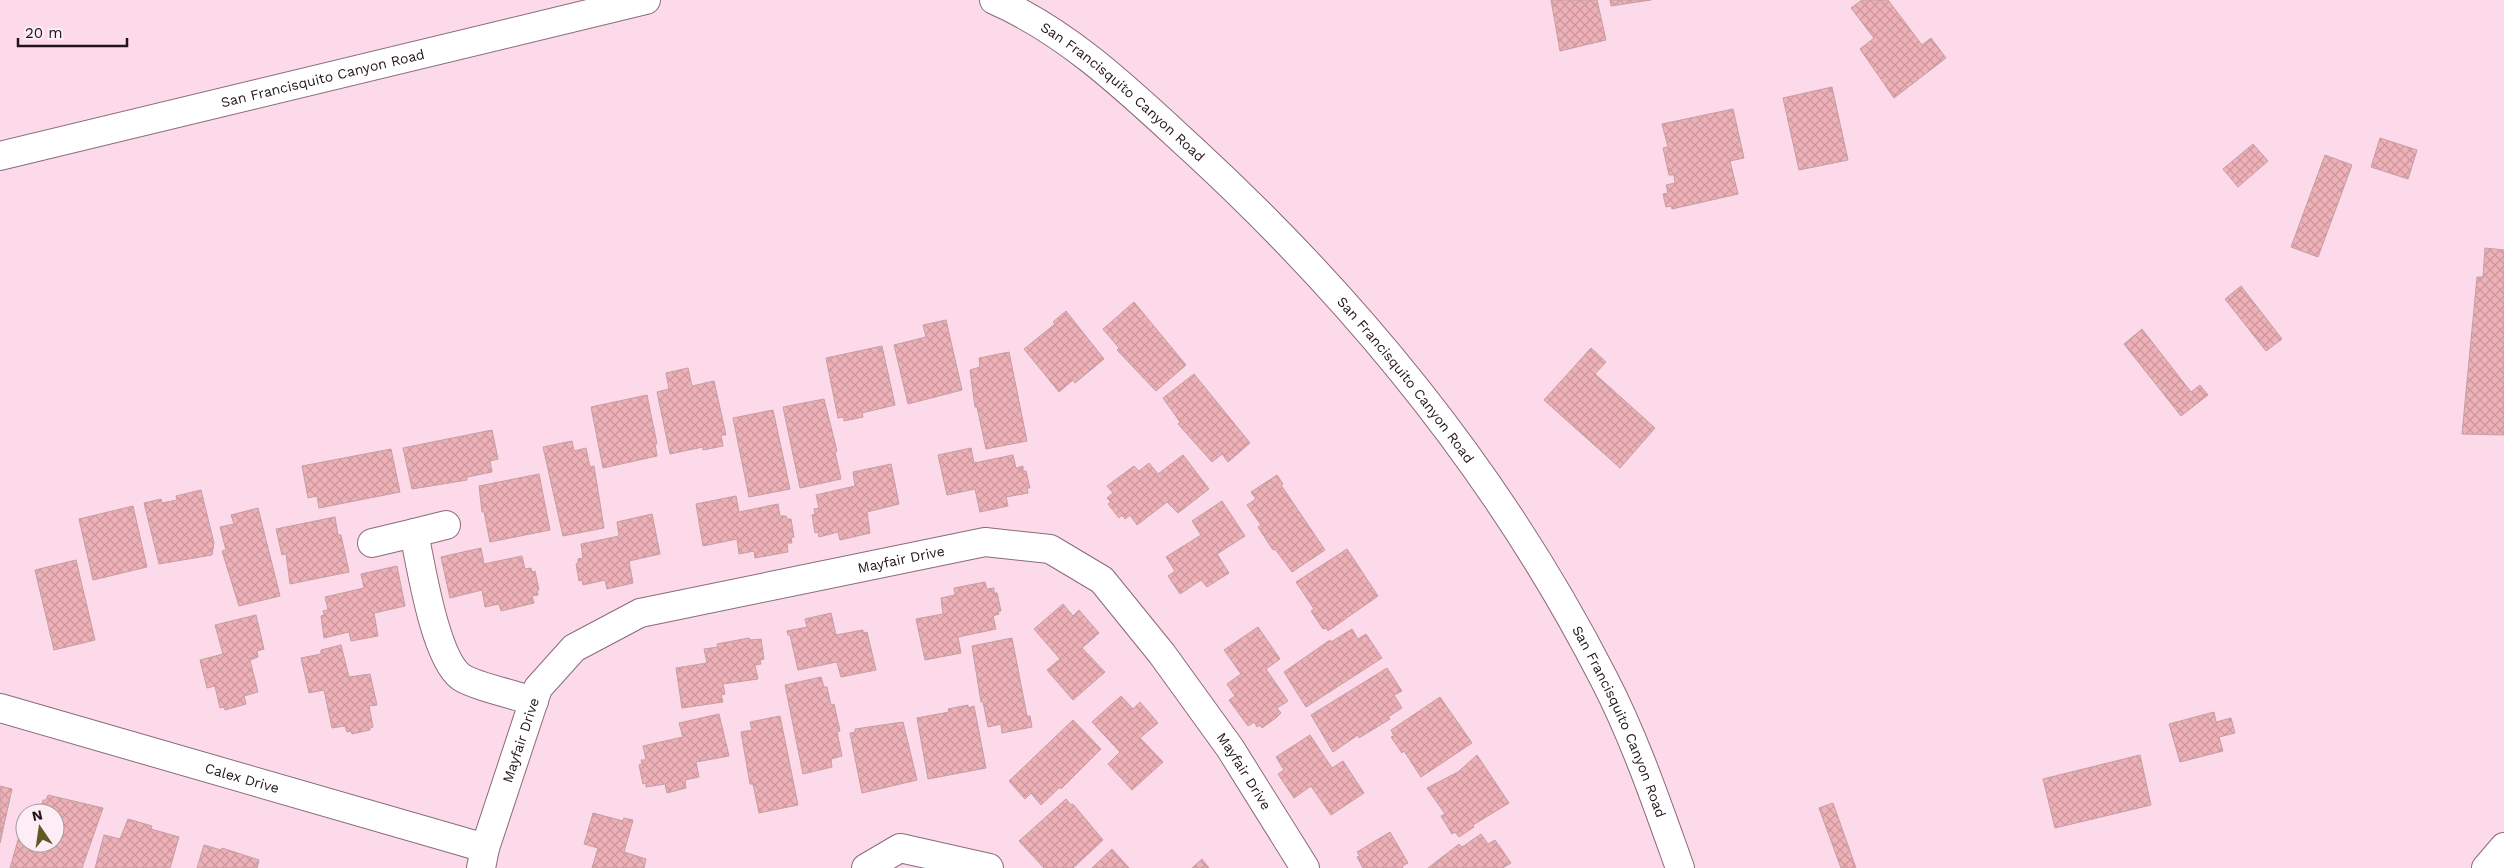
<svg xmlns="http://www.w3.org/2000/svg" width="2504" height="868" font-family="'Work Sans',sans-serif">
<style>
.building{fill:url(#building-cross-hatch);stroke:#c39fa3}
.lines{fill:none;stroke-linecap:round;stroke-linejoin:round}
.minor-casing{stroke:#896b79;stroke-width:30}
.major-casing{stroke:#896b79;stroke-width:30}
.minor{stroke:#fff;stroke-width:28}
.major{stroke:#fff;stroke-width:28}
.labels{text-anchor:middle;stroke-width:5;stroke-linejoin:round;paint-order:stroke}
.street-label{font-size:14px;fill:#21151b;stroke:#fceef4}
</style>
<defs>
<pattern id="building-cross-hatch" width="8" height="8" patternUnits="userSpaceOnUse" patternTransform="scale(1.25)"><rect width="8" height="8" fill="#edb1b7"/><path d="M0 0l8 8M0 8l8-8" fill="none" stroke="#cb979d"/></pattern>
</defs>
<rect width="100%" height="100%" fill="#fddae9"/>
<path class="building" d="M 1551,0 L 1597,0 L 1606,40 L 1560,51 Z
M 1610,0 L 1651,0 L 1611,6 Z
M 1862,0 L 1888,0 L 1922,45 L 1931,38 L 1946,58 L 1894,98 L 1860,49 L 1874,38 L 1851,8 Z
M 1832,87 L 1848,160 L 1799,170 L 1783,98 Z
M 1733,109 L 1744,158 L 1730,161 L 1738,194 L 1672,209 L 1671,206 L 1666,207 L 1663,194 L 1668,193 L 1666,185 L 1675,183 L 1674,175 L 1669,175 L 1663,148 L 1668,147 L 1662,124 Z
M 2380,138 L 2417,150 L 2408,179 L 2371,167 Z
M 2253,144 L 2268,161 L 2238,187 L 2223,169 Z
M 2325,155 L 2352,165 L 2318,257 L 2291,247 Z
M 2485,248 L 2504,250 L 2504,435 L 2462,434 L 2477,277 L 2483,277 Z
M 2241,286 L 2282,339 L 2266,351 L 2225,299 Z
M 1134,302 L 1186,365 L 1156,391 L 1117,350 L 1119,348 L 1103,329 Z
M 1066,311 L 1104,359 L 1075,383 L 1073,380 L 1059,392 L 1024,349 L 1055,324 L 1053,322 Z
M 946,320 L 962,390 L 908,404 L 894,345 L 926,337 L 923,325 Z
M 2142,329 L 2191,392 L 2200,385 L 2208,395 L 2181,416 L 2124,344 Z
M 882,346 L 895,405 L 862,413 L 863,417 L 844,421 L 844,417 L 838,418 L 826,358 Z
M 1591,348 L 1606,362 L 1595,374 L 1655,428 L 1620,468 L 1544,400 Z
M 1009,352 L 1027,441 L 986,449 L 977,407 L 975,407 L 970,370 L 980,367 L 979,358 Z
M 688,368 L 692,386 L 714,381 L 726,435 L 721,435 L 723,446 L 703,450 L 703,447 L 670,454 L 657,392 L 669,389 L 666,373 Z
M 1194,374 L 1250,443 L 1228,462 L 1222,454 L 1212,462 L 1178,424 L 1180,422 L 1163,398 Z
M 647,395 L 657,444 L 655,444 L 657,456 L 603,468 L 591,407 Z
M 824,399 L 837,451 L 835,452 L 841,479 L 800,488 L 783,407 Z
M 773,410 L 790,489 L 749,497 L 733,418 Z
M 492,430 L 498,459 L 490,461 L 492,472 L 467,477 L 467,480 L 412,489 L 403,448 Z
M 572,441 L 574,451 L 586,448 L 590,467 L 594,466 L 604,528 L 563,536 L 543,447 Z
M 971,448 L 974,463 L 1013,455 L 1016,468 L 1023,466 L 1023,471 L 1026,471 L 1030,488 L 1027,488 L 1028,493 L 1006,497 L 1008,506 L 980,512 L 975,489 L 947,495 L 938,455 Z
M 391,449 L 400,492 L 319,508 L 317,496 L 308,498 L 302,466 Z
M 1183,455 L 1209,489 L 1178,513 L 1167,502 L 1137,525 L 1130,515 L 1125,519 L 1122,515 L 1119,518 L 1108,504 L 1111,502 L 1107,498 L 1113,493 L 1107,486 L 1134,466 L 1139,471 L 1149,463 L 1158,474 Z
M 891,464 L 899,504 L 867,512 L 870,533 L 840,540 L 838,532 L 819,537 L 818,532 L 815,533 L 812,515 L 815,514 L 814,509 L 819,508 L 816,495 L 855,486 L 853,472 Z
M 539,474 L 550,530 L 490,542 L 484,512 L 482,512 L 479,486 Z
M 1277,475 L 1283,484 L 1281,485 L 1325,550 L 1292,572 L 1275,549 L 1273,550 L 1258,527 L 1261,525 L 1247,505 L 1256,499 L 1251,492 Z
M 201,490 L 214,543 L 212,555 L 159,564 L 144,503 L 161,499 L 162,503 L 177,500 L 176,496 Z
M 736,496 L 739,512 L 778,504 L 780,516 L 786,516 L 787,519 L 791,519 L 794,537 L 791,538 L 792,543 L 787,543 L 788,552 L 755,558 L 754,551 L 739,554 L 737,539 L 703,546 L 696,504 Z
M 1222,501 L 1245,536 L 1217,554 L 1229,573 L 1207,587 L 1201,580 L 1180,594 L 1168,576 L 1175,571 L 1166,557 L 1201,535 L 1192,521 Z
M 133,506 L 147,567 L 93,580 L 79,519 Z
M 258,508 L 280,596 L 239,606 L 222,551 L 226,550 L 220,527 L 234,524 L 231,515 Z
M 652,514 L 660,554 L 629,561 L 633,583 L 607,589 L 605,580 L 583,585 L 582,580 L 579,581 L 576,564 L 578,563 L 578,559 L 583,558 L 581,544 L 619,536 L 617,522 Z
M 335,517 L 338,535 L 341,535 L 349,572 L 290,584 L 286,554 L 282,555 L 276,529 Z
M 481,548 L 484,564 L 522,556 L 525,569 L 531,568 L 532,572 L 535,571 L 539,590 L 537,591 L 538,595 L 532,596 L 534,603 L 501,611 L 499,604 L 485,607 L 482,590 L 450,598 L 441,557 Z
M 1347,549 L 1378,596 L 1328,631 L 1326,628 L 1323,629 L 1311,611 L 1314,609 L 1296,582 Z
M 76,560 L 95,640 L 54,650 L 35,570 Z
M 397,566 L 405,606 L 374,613 L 378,636 L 351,641 L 349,632 L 324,638 L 321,616 L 324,615 L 323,611 L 328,610 L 325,597 L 364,588 L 361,574 Z
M 985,582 L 987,589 L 994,588 L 994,593 L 997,593 L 1001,611 L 998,611 L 999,614 L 993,616 L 996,629 L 958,637 L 961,653 L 925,660 L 916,619 L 943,614 L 941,598 L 955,595 L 954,588 Z
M 1063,604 L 1073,616 L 1079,610 L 1099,633 L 1082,648 L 1105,672 L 1073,700 L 1047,670 L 1060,659 L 1034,629 Z
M 831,613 L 836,635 L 863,630 L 863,633 L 867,632 L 876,670 L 841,677 L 837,662 L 798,670 L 790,635 L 788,635 L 787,631 L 807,627 L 805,619 Z
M 256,615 L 264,649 L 257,651 L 258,657 L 250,660 L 258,692 L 244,696 L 246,704 L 225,710 L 224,707 L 220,708 L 215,686 L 207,688 L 200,660 L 223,654 L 215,625 Z
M 1258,627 L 1280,659 L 1266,669 L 1288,701 L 1277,708 L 1281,713 L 1277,717 L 1262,728 L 1260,725 L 1257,727 L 1254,722 L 1248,726 L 1229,700 L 1235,696 L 1227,684 L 1241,674 L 1224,650 Z
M 1352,629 L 1358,639 L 1366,634 L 1382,658 L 1306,707 L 1284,672 L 1330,640 L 1331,642 Z
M 749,638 L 750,640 L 761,639 L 764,659 L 760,660 L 761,664 L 755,665 L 758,679 L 723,684 L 725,694 L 721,695 L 723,702 L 682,708 L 676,668 L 707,663 L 704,649 L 718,647 L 717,644 Z
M 1012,638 L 1027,716 L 1030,716 L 1032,727 L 1002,733 L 1001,724 L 988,727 L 983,702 L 981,702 L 972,646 Z
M 341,645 L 349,677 L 370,674 L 377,705 L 369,706 L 373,727 L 370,728 L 370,730 L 352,734 L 351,731 L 347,732 L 345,726 L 332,728 L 324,690 L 309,693 L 301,658 L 321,654 L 321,650 Z
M 1387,668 L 1402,691 L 1394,695 L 1402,708 L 1388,717 L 1390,719 L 1359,738 L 1358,735 L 1333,752 L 1311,715 Z
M 821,677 L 824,687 L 827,687 L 831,705 L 834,704 L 840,731 L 837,732 L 842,756 L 831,759 L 832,767 L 803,774 L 785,685 Z
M 1121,696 L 1133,709 L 1140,702 L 1158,723 L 1140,738 L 1163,762 L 1132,790 L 1108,764 L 1120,752 L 1092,722 Z
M 1440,697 L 1472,743 L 1421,777 L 1404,751 L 1402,753 L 1391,737 L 1394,736 L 1391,730 Z
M 968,705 L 968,708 L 974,706 L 986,768 L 928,779 L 917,718 L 949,712 L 948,709 Z
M 2214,712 L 2216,722 L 2231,718 L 2235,733 L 2219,737 L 2223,751 L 2180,762 L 2169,724 Z
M 719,714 L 729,756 L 696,762 L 699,777 L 685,780 L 686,788 L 667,793 L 665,784 L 646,787 L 646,783 L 643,784 L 639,765 L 642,764 L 641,760 L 646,760 L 643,746 L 683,737 L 679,723 Z
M 780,716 L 798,805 L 759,813 L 753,784 L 750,784 L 741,732 L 752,730 L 750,722 Z
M 1073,720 L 1101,749 L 1061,789 L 1060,787 L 1041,805 L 1031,793 L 1025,799 L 1009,781 Z
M 903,722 L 917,780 L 862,793 L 850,733 L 855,732 L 855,729 Z
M 1310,735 L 1332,768 L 1343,761 L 1364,793 L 1331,815 L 1311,786 L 1294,798 L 1278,774 L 1284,770 L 1276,757 Z
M 1477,755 L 1509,803 L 1473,825 L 1474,827 L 1459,837 L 1455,832 L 1452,834 L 1441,816 L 1445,814 L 1427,788 L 1458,772 Z
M 2140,755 L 2151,805 L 2055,828 L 2043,779 Z
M 0,786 L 12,789 L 0,843 Z
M 48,795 L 103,808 L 82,868 L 10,868 L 24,819 L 25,843 L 55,843 L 55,813 L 40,813 L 43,800 L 46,800 Z
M 1066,799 L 1071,805 L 1073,804 L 1103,840 L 1073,868 L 1044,868 L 1019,841 Z
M 1833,803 L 1856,868 L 1841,868 L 1819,808 Z
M 593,813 L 623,821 L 624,818 L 633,820 L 624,852 L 646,859 L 644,868 L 592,868 L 598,848 L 584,844 Z
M 128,819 L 152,826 L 151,829 L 179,837 L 170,868 L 95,868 L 104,835 L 120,839 Z
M 1390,832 L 1408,863 L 1402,866 L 1403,868 L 1363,868 L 1357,857 L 1360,856 L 1357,852 Z
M 1481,834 L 1488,844 L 1495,840 L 1511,863 L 1503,868 L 1428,868 L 1459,844 L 1462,847 Z
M 204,845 L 221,850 L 222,848 L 259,860 L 257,868 L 197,868 Z
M 1112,849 L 1129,868 L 1092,868 Z
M 1202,859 L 1209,868 L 1192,868 Z"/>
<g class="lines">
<g class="minor-casing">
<g id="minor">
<path d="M 414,533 L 446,525"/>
<path d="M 372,543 L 414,533 C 421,566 435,658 461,677 C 472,685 518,696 534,701"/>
<path id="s1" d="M 0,708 L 485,848"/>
<path id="s2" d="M 481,868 L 485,848 L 538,688 L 574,648 L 640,613 L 985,542 L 1050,549 L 1102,580 L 1162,654 L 1230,748 L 1305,868"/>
<path d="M 866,868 L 900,848 L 989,868"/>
<path d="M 2486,868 L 2504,847"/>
</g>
</g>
<g class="major-casing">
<g id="major">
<path id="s3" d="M 994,0 C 1070,33 1132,94 1192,149 C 1357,301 1502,479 1604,679 C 1635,739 1657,804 1680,868"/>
<path id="s4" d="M 0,156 L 646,0"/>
</g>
</g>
<use href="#minor" class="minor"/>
<use href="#major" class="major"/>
</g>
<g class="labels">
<g class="street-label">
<text dy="5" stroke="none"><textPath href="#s4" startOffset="332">San Francisquito Canyon Road</textPath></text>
<text dy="5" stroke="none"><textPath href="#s3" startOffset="159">San Francisquito Canyon Road</textPath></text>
<text dy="5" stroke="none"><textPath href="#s3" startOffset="564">San Francisquito Canyon Road</textPath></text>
<text dy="5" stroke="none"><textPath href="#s2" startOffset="584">Mayfair Drive</textPath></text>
<text dy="5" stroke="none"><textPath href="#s3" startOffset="969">San Francisquito Canyon Road</textPath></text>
<text dy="5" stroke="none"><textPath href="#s2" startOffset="134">Mayfair Drive</textPath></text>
<text dy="5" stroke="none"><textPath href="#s2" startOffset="1034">Mayfair Drive</textPath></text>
<text dy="5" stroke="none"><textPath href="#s1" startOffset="252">Calex Drive</textPath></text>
</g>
</g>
<g transform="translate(40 828) rotate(347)"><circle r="24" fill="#fceef4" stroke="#a4979d"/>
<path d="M0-4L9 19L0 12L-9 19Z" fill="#615925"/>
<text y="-8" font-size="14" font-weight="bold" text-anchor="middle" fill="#21151b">N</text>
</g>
<path d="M18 38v8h109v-8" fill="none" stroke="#21151b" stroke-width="2.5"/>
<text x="25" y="38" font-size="15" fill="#21151b" stroke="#fceef4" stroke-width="4" paint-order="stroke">20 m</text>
</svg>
